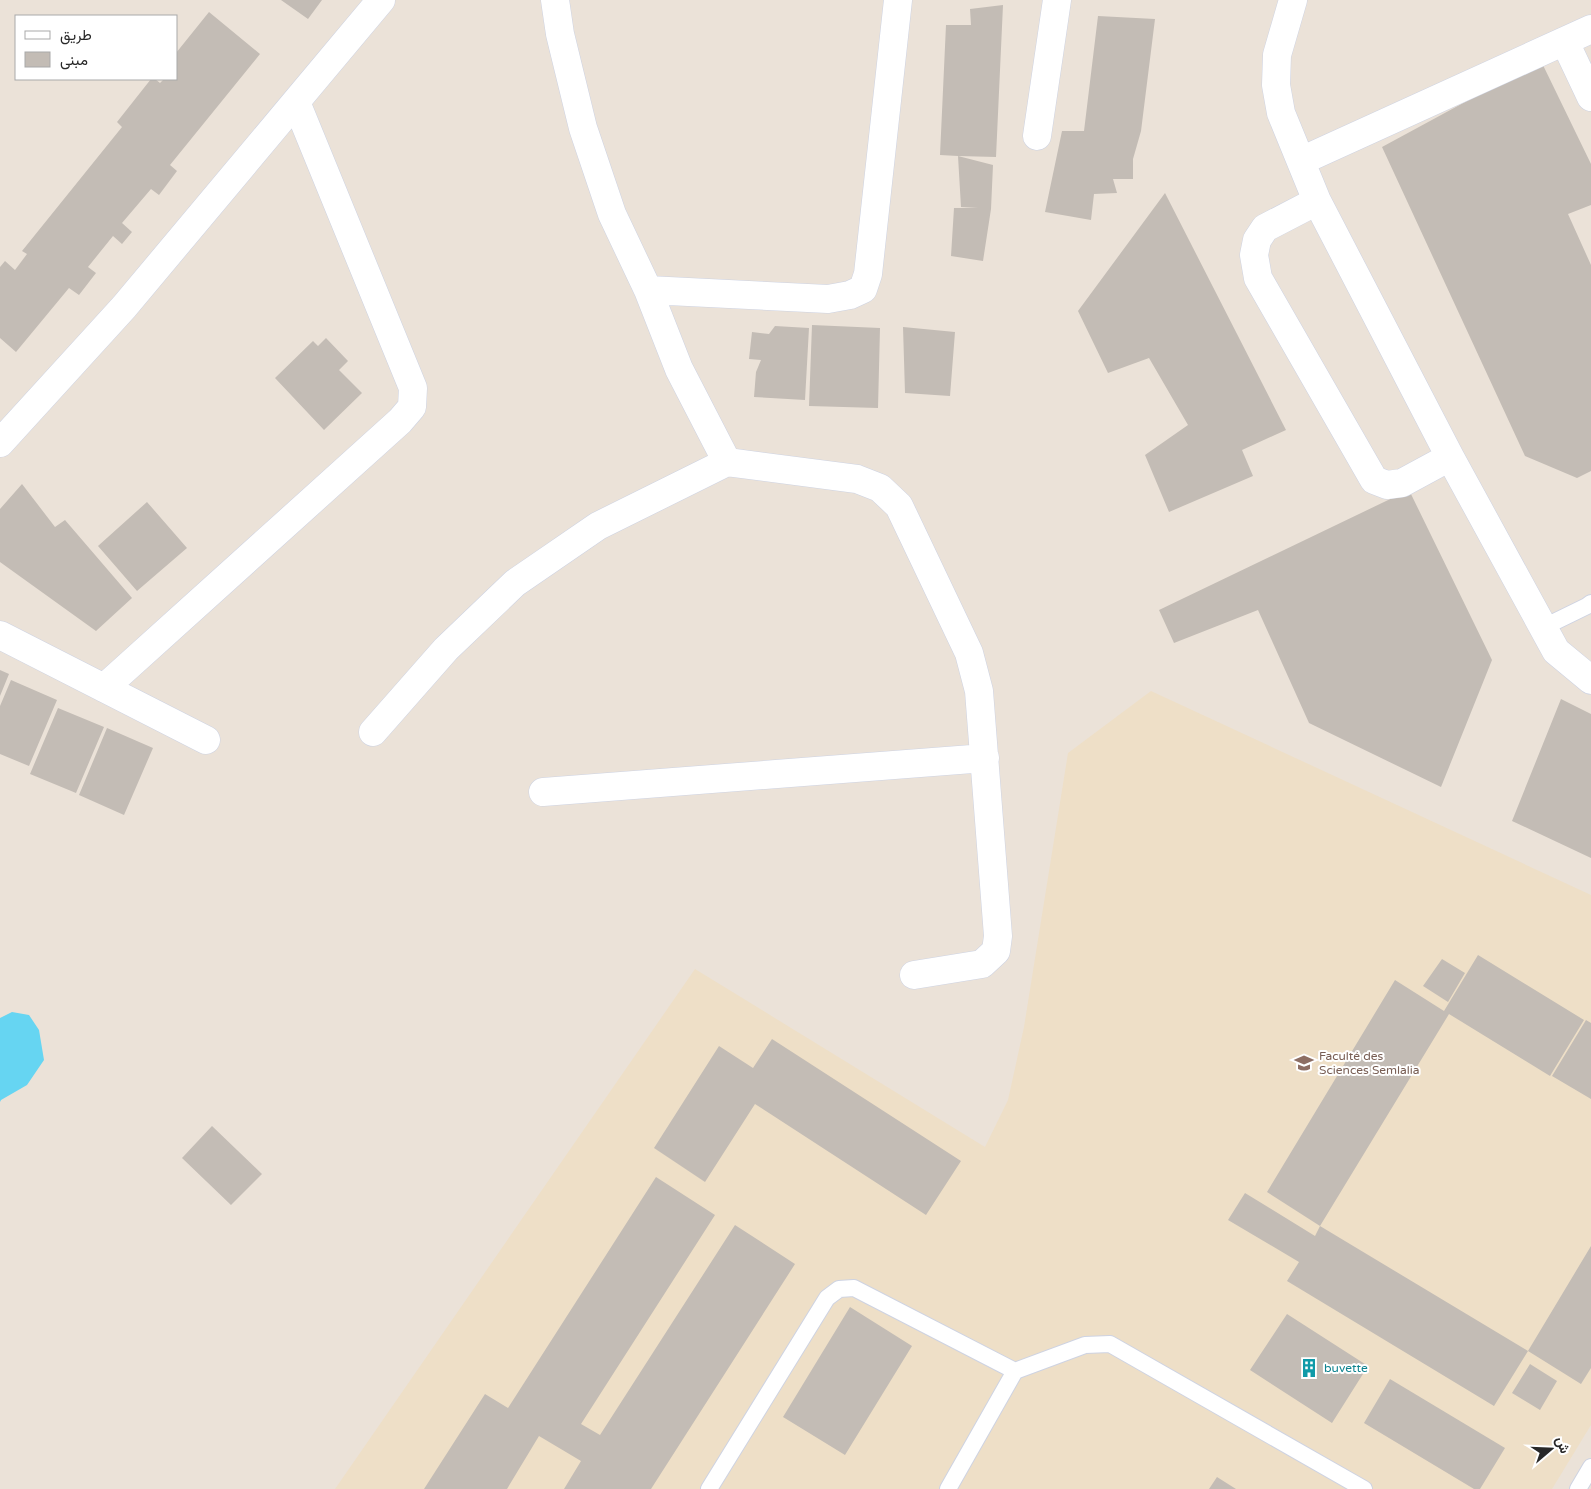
<svg xmlns="http://www.w3.org/2000/svg" width="1591" height="1489" font-family="'Varela Round',Vazirmatn,sans-serif">
<style>
.education{fill:#eedfc7}
.water{fill:#66d5f2}
.building{fill:#c3bcb5}
.lines{fill:none;stroke-linecap:round;stroke-linejoin:round}
.lane-casing{stroke:#ced3e2;stroke-width:18}
.street-casing{stroke:#ced3e2;stroke-width:29}
.lane{stroke:#fff;stroke-width:16}
.street{stroke:#fff;stroke-width:28}
.labels{text-anchor:middle;stroke-width:4;stroke-linejoin:round;paint-order:stroke}
.education-label{font-size:12px;fill:#785e54;stroke:#fff;text-anchor:start}
.culture-label{font-size:12px;fill:#0d838f;stroke:#fff;text-anchor:start}
</style>
<rect width="100%" height="100%" fill="#ebe2d8"/>
<path class="education" d="M 1151,691 L 1591,895 L 1591,1425 L 1552,1489 L 335,1489 L 695,969 L 985,1147 L 1008,1100 L 1024,1027 L 1068,753 Z"/>
<path class="water" d="M 12,1012 L 29,1015 L 39,1030 L 44,1060 L 27,1085 L 1,1100 L 0,1102 L 0,1018 Z"/>
<path class="building" d="M 281,0 L 322,0 L 308,19 Z
M 1003,5 L 996,157 L 958,156 L 993,165 L 991,209 L 983,261 L 951,256 L 954,208 L 978,208 L 961,207 L 958,156 L 940,155 L 946,25 L 971,25 L 970,9 Z
M 209,12 L 260,54 L 170,165 L 177,171 L 159,195 L 151,189 L 122,223 L 132,232 L 122,244 L 113,236 L 88,267 L 96,273 L 79,295 L 69,288 L 16,352 L 0,338 L 0,267 L 5,261 L 15,270 L 27,254 L 22,251 L 122,127 L 117,122 L 151,79 L 155,79 L 160,83 L 164,79 L 176,79 L 176,53 Z
M 1098,16 L 1155,19 L 1141,131 L 1133,159 L 1133,179 L 1113,179 L 1117,193 L 1094,194 L 1091,220 L 1045,212 L 1062,131 L 1084,131 Z
M 1541,61 L 1591,164 L 1591,205 L 1568,214 L 1591,265 L 1591,471 L 1577,478 L 1525,456 L 1382,147 Z
M 1165,193 L 1286,430 L 1242,450 L 1253,476 L 1169,512 L 1145,455 L 1188,425 L 1149,358 L 1108,373 L 1078,311 Z
M 812,325 L 880,328 L 878,408 L 809,406 Z
M 775,326 L 809,328 L 805,400 L 754,397 L 756,372 L 761,360 L 749,359 L 752,332 L 769,334 Z
M 903,327 L 955,332 L 950,396 L 905,393 Z
M 326,338 L 348,361 L 339,370 L 362,393 L 324,430 L 275,378 L 313,341 L 318,346 Z
M 22,484 L 55,527 L 65,520 L 132,598 L 96,631 L 0,562 L 0,509 Z
M 1409,490 L 1492,660 L 1441,787 L 1309,723 L 1258,610 L 1174,643 L 1159,610 Z
M 147,502 L 187,548 L 137,591 L 98,546 Z
M 0,670 L 9,674 L 0,696 Z
M 11,680 L 57,700 L 29,766 L 0,754 L 0,706 Z
M 1561,699 L 1591,714 L 1591,858 L 1512,821 Z
M 58,708 L 104,727 L 76,793 L 30,774 Z
M 107,728 L 153,748 L 124,815 L 79,795 Z
M 1478,955 L 1584,1020 L 1550,1076 L 1449,1014 L 1320,1226 L 1267,1192 L 1395,980 L 1444,1011 Z
M 1442,959 L 1465,973 L 1448,1002 L 1423,986 Z
M 1586,1020 L 1591,1023 L 1591,1099 L 1552,1076 Z
M 772,1039 L 961,1161 L 926,1215 L 755,1104 L 705,1182 L 654,1148 L 719,1046 L 753,1068 Z
M 212,1126 L 262,1174 L 231,1205 L 182,1158 Z
M 656,1177 L 715,1215 L 581,1424 L 600,1435 L 735,1225 L 795,1264 L 651,1489 L 564,1489 L 581,1461 L 539,1436 L 507,1489 L 424,1489 L 485,1394 L 508,1408 Z
M 1245,1193 L 1315,1236 L 1320,1226 L 1528,1351 L 1494,1406 L 1287,1281 L 1299,1262 L 1228,1220 Z
M 1591,1246 L 1591,1368 L 1581,1384 L 1528,1351 Z
M 850,1307 L 912,1346 L 845,1455 L 783,1417 Z
M 1287,1314 L 1368,1366 L 1332,1423 L 1250,1370 Z
M 1530,1364 L 1557,1381 L 1540,1410 L 1512,1393 Z
M 1390,1379 L 1505,1448 L 1480,1489 L 1474,1489 L 1364,1423 Z
M 1217,1477 L 1236,1489 L 1209,1489 Z"/>
<g class="lines">
<g class="lane-casing">
<path id="lane" d="M 1544,627 L 1587,606 L 1591,603
M 709,1489 L 827,1298 L 839,1289 L 854,1288 L 1015,1371
M 948,1489 L 1015,1371 L 1085,1345 L 1110,1344 L 1364,1489
M 1578,1489 L 1591,1467"/>
</g>
<g class="street-casing">
<path id="street" d="M 555,0 L 560,34 L 583,128 L 612,214 L 648,290 L 679,369 L 727,462
M 1293,0 L 1277,55 L 1276,85 L 1281,113 L 1317,201 L 1450,457 L 1556,651 L 1591,680
M 1565,42 L 1591,97
M 1037,136 L 1057,0
M 1301,161 L 1591,29
M 1317,201 L 1265,228 L 1257,240 L 1254,255 L 1258,278 L 1374,480 L 1387,485 L 1402,483 L 1450,457
M 648,290 L 828,299 L 850,295 L 863,289 L 868,274 L 898,0
M 0,443 L 124,307 L 381,0
M 0,635 L 206,740
M 104,688 L 400,421 L 412,407 L 413,388 L 296,102
M 373,732 L 446,649 L 515,583 L 598,526 L 727,462 L 857,479 L 880,488 L 899,506 L 969,653 L 979,691 L 998,936 L 996,951 L 982,964 L 914,975
M 543,792 L 985,758"/>
</g>
<use href="#lane" class="lane"/>
<use href="#street" class="street"/>
</g>
<defs>
<g id="university-bare" transform="scale(1.5)"><path d="M0-5L7-2L0 1L-7-2ZM-4 1L0 2.5L4 1V4Q0 6-4 4Z" fill="#8d6e63" stroke="#fff" stroke-width="2.5" paint-order="stroke"/></g>
<g id="building-bare" transform="scale(1.5)"><path d="M-4-6H4V6H1V3H-1V6H-4ZM-2.5-4.3h1.7v1.8h-1.7ZM.8-4.3h1.7v1.8H.8ZM-2.5-1h1.7V.8h-1.7ZM.8-1h1.7V.8H.8Z" fill="#0f9aa8" stroke="#fff" stroke-width="2.5" paint-order="stroke"/></g>
</defs>
<g fill-rule="evenodd">
<use href="#university-bare" x="1304" y="1063"/>
<use href="#building-bare" x="1309" y="1368"/>
</g>
<g class="labels">
<g class="education-label">
<text x="1319" y="1060">Faculté des<tspan x="1319" dy="14">Sciences Semlalia</tspan></text>
</g>
<g class="culture-label">
<text x="1324" y="1372">buvette</text>
</g>
</g>
<rect x="15" y="15" width="162" height="65" fill="#ffffff" stroke="#a9a9a9"/>
<rect x="25" y="31" width="25" height="8" fill="#ffffff" stroke="#a9a9a9"/>
<text x="60" y="40" font-size="15" fill="#282828">طريق</text>
<rect x="25" y="52" width="25" height="15" fill="#c3bcb5" stroke="#a9a9a9"/>
<text x="60" y="65" font-size="15" fill="#282828">مبنى</text>
<g transform="translate(1551 1449) rotate(71)" stroke="#ffffff" stroke-width="4" paint-order="stroke">
<path d="M0-4L9 19L0 12L-9 19Z" fill="#282828"/>
<text y="-8" font-size="14" font-weight="bold" text-anchor="middle" fill="#282828">ش</text>
</g>
</svg>
